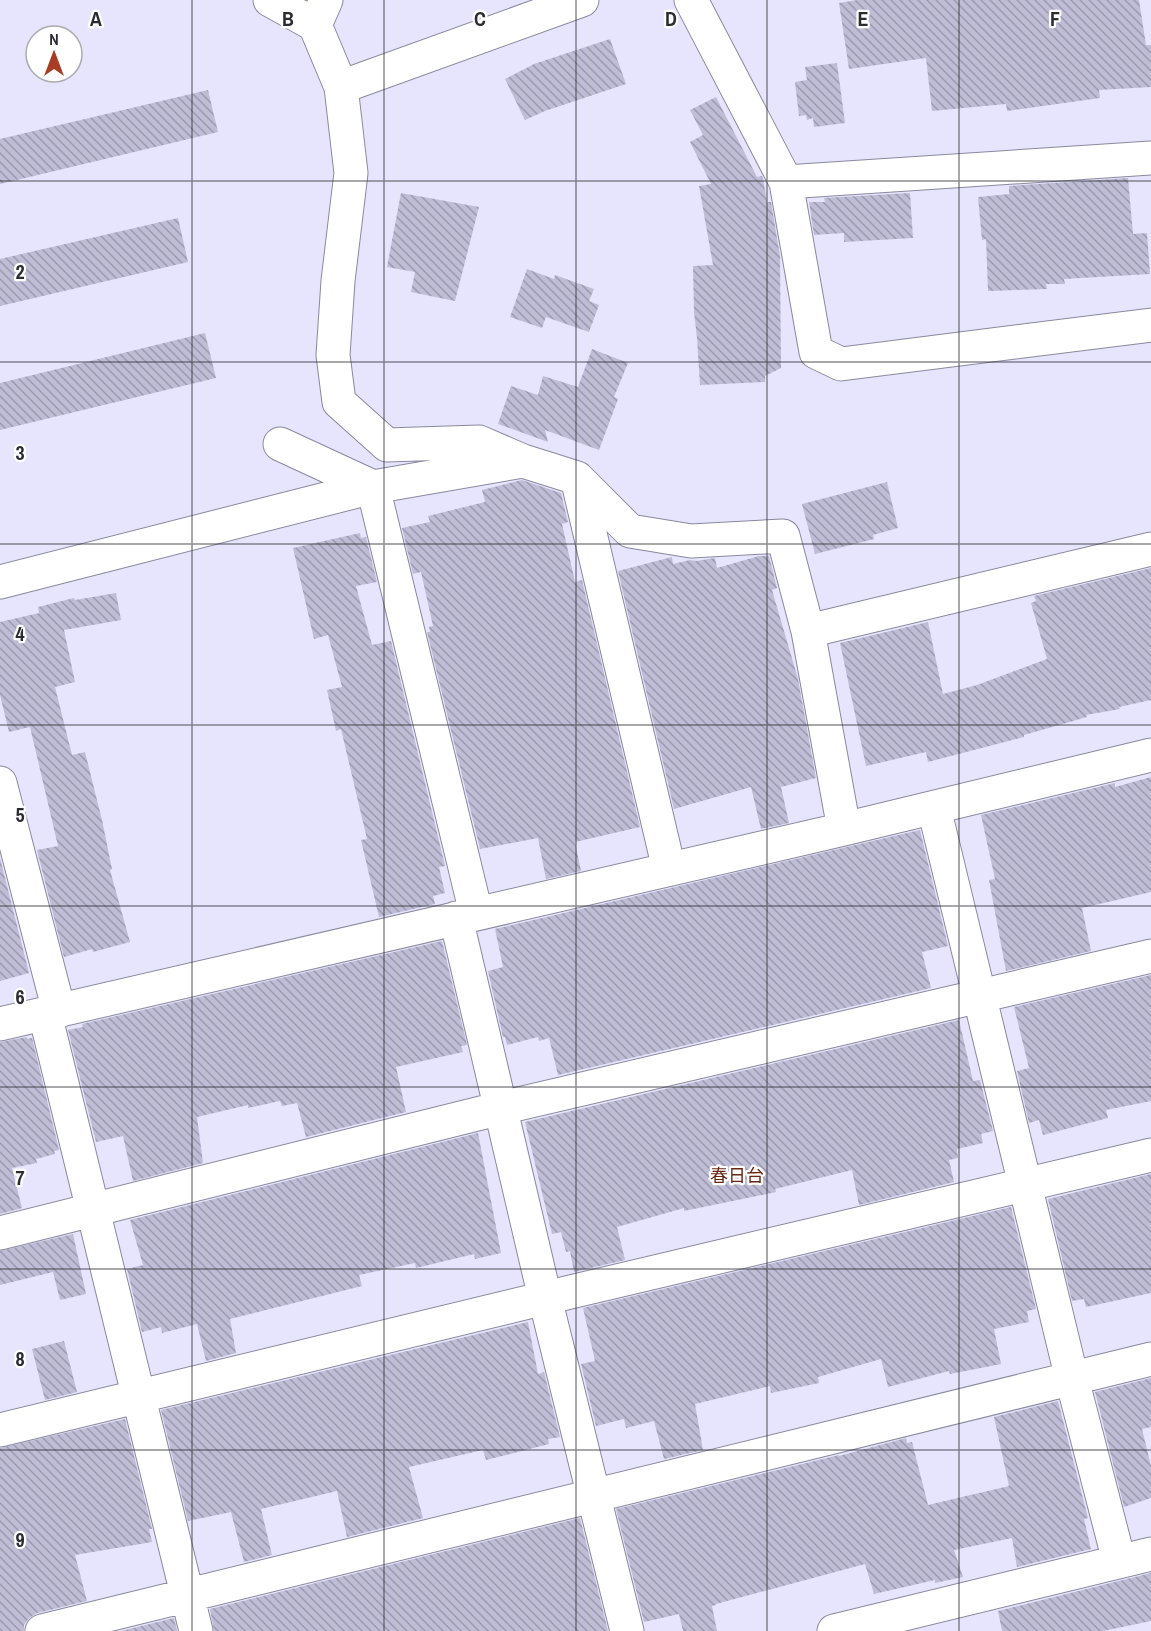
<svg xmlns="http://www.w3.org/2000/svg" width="1151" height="1631" font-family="'Archivo Narrow','Noto Sans JP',sans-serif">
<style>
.building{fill:url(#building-back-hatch)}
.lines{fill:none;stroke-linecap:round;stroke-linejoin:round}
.minor-casing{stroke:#8a889e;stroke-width:35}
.minor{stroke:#fff;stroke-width:33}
.grid{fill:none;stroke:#2c2b34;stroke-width:1.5;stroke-opacity:0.55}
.labels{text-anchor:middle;stroke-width:4.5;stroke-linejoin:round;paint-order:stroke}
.neighbourhood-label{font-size:18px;fill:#672514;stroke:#fff}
.grid-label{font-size:20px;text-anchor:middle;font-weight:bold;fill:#2c2b34;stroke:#fff;stroke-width:4.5;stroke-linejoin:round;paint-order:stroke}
</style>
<defs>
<pattern id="building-back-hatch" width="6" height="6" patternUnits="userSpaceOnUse" patternTransform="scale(1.5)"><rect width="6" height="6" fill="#bfbdd5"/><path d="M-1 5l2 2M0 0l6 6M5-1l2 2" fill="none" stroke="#9b9aae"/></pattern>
</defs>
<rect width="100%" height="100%" fill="#e7e5fd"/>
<path class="building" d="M 857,0 L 1139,0 L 1146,45 L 1151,45 L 1151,87 L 1099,90 L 1100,98 L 1007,111 L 1006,104 L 932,111 L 926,58 L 849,69 L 839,3 Z
M 610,39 L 626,84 L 545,111 L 525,120 L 505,79 L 534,64 Z
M 837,63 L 845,123 L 814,127 L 813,118 L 807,120 L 806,115 L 799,116 L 795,82 L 807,80 L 805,67 Z
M 208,90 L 218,132 L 0,184 L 0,139 Z
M 716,97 L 757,177 L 762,176 L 763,179 L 767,202 L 771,202 L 780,256 L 781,368 L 765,376 L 765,382 L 700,385 L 697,338 L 694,312 L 693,266 L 713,265 L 699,186 L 711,184 L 690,142 L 703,135 L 690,110 Z
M 1128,178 L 1133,234 L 1147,233 L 1150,274 L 1064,279 L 1065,284 L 1046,284 L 1047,289 L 988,291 L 986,239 L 982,240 L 978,197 L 1009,194 L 1009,186 Z
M 401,193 L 479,207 L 455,301 L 411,292 L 415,272 L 387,267 Z
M 910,193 L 913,238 L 844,242 L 844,233 L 814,235 L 809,202 L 825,202 L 824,198 Z
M 178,218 L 188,262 L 0,306 L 0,259 Z
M 527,269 L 554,279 L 555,275 L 594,289 L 589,301 L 599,305 L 589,332 L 546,317 L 542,328 L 510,317 Z
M 205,333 L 216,378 L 0,430 L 0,383 Z
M 592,349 L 628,363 L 614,397 L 618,399 L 599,450 L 545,430 L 548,442 L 498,424 L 511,386 L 538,395 L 543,376 L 578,387 Z
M 522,480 L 561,493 L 568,522 L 562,524 L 575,582 L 582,580 L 640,827 L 575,842 L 581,871 L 546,879 L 538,838 L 480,849 L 427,632 L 430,632 L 429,627 L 433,626 L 421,572 L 413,574 L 402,528 L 430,522 L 428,516 L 485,502 L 482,490 Z
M 887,482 L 898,528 L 873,535 L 874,539 L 815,554 L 802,504 Z
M 360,533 L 361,538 L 366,537 L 377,582 L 356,586 L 372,645 L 391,641 L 445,866 L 439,867 L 445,893 L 433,896 L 435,904 L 379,917 L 361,840 L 367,839 L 341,729 L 336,731 L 327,690 L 342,687 L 328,635 L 314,639 L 293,548 Z
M 759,556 L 769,556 L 777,588 L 772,590 L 798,679 L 816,778 L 781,787 L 789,823 L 761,829 L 751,787 L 674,809 L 618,571 L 672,557 L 673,564 L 690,560 L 696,561 L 715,558 L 717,568 Z
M 1151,568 L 1151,700 L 1119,707 L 1120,709 L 1086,715 L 1087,717 L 1024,735 L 1024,737 L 928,762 L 926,752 L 866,766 L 840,643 L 928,622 L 943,694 L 977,685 L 1047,659 L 1031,603 L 1036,601 L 1034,596 Z
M 116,593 L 121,620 L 64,630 L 75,682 L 55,687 L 72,755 L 85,752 L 102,820 L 112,869 L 110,870 L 130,942 L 93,952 L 92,949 L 64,957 L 37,850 L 58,846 L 30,727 L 9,732 L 0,695 L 0,622 L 39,613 L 38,607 L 74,598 L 75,600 Z
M 1151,777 L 1151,892 L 1082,908 L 1091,951 L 1006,971 L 989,880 L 995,879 L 981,815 L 1115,783 L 1115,787 Z
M 920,830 L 948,946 L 922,952 L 931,988 L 558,1075 L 549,1038 L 539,1041 L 538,1037 L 507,1045 L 505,1037 L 503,1037 L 488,971 L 503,967 L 495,929 Z
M 0,858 L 29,973 L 0,981 Z
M 442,941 L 467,1045 L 461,1046 L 463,1052 L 396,1067 L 406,1112 L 306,1137 L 297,1103 L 282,1106 L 280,1101 L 248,1108 L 248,1105 L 197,1117 L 203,1163 L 133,1181 L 123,1136 L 96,1142 L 68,1030 L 83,1027 L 82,1024 Z
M 1151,975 L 1151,1101 L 1106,1110 L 1108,1118 L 1043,1135 L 1039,1120 L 1029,1123 L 1017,1071 L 1029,1068 L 1014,1007 Z
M 959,1020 L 973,1081 L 980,1080 L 993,1131 L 981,1134 L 983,1143 L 957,1149 L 958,1158 L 949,1160 L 954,1182 L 859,1205 L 852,1170 L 775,1189 L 776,1192 L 684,1211 L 684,1208 L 617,1227 L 625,1260 L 574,1272 L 570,1251 L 566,1252 L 561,1232 L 552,1234 L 525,1122 Z
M 27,1037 L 27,1039 L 32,1038 L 59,1150 L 54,1151 L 55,1154 L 36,1159 L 37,1163 L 12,1168 L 22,1208 L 0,1214 L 0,1042 Z
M 478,1133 L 501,1253 L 475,1259 L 474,1254 L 416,1268 L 415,1263 L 359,1275 L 362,1286 L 230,1319 L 236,1353 L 206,1361 L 197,1324 L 162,1333 L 161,1327 L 142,1332 L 127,1269 L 143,1265 L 130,1220 Z
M 1151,1174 L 1151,1293 L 1086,1307 L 1084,1299 L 1072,1301 L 1048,1199 Z
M 1011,1207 L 1036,1309 L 1027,1311 L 1029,1322 L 994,1329 L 1001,1364 L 950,1374 L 949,1371 L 888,1387 L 881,1359 L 818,1377 L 819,1383 L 771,1393 L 770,1386 L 695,1404 L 703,1450 L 664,1459 L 654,1421 L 626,1428 L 624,1419 L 596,1426 L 581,1364 L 595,1361 L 583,1308 Z
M 73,1234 L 86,1294 L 60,1300 L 53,1272 L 0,1285 L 0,1251 Z
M 528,1322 L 538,1374 L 544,1372 L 560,1437 L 548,1439 L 549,1444 L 486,1460 L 483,1450 L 409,1467 L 423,1518 L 347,1537 L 337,1491 L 261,1509 L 272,1555 L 244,1562 L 231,1512 L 188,1521 L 161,1410 Z
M 64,1341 L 77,1392 L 45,1400 L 32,1349 Z
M 1151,1378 L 1151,1427 L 1142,1429 L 1151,1466 L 1151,1498 L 1124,1507 L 1095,1392 Z
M 1058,1401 L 1088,1518 L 1084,1519 L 1091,1549 L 1017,1567 L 1012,1538 L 954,1550 L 963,1577 L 935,1583 L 935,1580 L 874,1594 L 865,1564 L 716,1604 L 716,1605 L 712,1606 L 717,1631 L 683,1631 L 679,1614 L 644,1622 L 616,1509 L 839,1455 L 839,1456 L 906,1438 L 907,1443 L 912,1442 L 928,1505 L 1009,1486 L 994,1417 Z
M 125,1419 L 152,1529 L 149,1529 L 152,1542 L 75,1555 L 87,1601 L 37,1613 L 29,1618 L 24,1625 L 24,1631 L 0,1631 L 0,1448 Z
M 580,1518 L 608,1631 L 214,1631 L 210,1609 Z
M 1151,1573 L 1151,1621 L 1103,1631 L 1002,1631 L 998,1611 Z
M 174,1618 L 177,1631 L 121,1631 Z"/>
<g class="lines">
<g class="minor-casing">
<path id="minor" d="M 270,0 L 315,25 L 341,87 L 351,173 L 338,281 L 333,355 L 339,402 L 387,445 L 479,442 L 523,461 L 577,478 L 630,531 L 691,541 L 783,536 L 808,631 L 1151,549
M 691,0 L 786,182 L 816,352 L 841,364 L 1151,325
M 315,25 L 326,0
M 341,87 L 582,0
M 786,182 L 1151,158
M 280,444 L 373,487 L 476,913
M 577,478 L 669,869
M 0,582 L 373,487 L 523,461
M 808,631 L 844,829
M 0,783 L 59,1011
M 934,808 L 1072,1379 L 1119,1561
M 456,918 L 545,1298 L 627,1631
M 45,1014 L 196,1631
M 0,1024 L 844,829 L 1151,755
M 0,1233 L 501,1108 L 1151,956
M 0,1430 L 545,1298 L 1151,1155
M 42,1631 L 1151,1359
M 834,1631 L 1151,1554"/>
</g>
<use href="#minor" class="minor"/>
</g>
<path class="grid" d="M 192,0 L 192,1631M 384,0 L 384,1631M 576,0 L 576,1631M 767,0 L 767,1631M 959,0 L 959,1631M 0,181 L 1151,181M 0,362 L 1151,362M 0,544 L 1151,544M 0,725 L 1151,725M 0,906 L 1151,906M 0,1087 L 1151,1087M 0,1269 L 1151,1269M 0,1450 L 1151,1450"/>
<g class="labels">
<g class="neighbourhood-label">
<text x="737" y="1182">春日台</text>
</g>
</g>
<g class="grid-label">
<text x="96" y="26">A</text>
<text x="288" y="26">B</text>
<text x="480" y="26">C</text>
<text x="671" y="26">D</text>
<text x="863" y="26">E</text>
<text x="1055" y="26">F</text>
<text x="20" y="279">2</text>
<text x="20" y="460">3</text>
<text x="20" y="641">4</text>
<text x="20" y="822">5</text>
<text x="20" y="1004">6</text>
<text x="20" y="1185">7</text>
<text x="20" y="1366">8</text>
<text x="20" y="1547">9</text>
</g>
<g transform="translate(54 54)"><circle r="28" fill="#ffffff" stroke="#abaaae" stroke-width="1.5"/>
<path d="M0-4.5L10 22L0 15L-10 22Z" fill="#a73e23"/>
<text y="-9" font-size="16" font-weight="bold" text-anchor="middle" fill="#2c2b34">N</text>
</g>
</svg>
